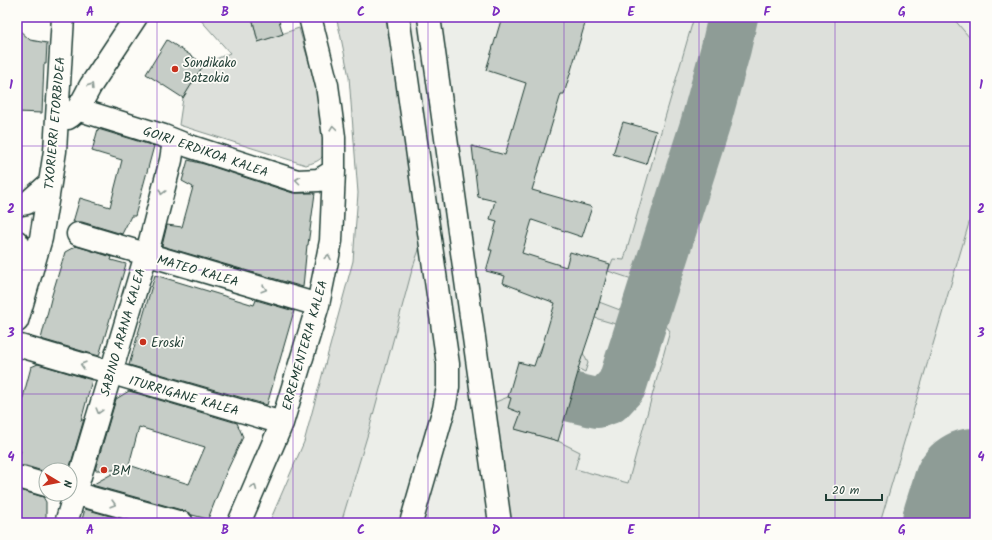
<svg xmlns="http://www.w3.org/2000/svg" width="992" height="540" font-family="Kalam,sans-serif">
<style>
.built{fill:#eceee9}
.green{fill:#dde0db;stroke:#7e8e88}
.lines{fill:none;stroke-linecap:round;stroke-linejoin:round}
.taxiway{stroke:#8e9c96;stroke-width:50}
.runway{stroke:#8e9c96;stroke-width:126}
.building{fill:#c6cdc7;stroke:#1f3d34;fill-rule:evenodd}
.minor-casing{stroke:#1f3d34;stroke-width:25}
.minor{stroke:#fdfcf7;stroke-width:22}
.oneway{stroke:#8e9c96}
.grid{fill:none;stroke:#7b2cbf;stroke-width:1;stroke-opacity:0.55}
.poi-dot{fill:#c8321e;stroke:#fdfcf7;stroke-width:1.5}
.labels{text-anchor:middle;stroke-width:3.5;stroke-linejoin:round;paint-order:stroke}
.poi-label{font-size:13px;fill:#1f3d34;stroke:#fdfcf7;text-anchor:start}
.street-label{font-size:13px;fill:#1f3d34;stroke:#fdfcf7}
.neatline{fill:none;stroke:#7b2cbf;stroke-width:1.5}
.grid-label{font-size:13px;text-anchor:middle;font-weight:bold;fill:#7b2cbf}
</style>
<rect width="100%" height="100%" fill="#fdfcf7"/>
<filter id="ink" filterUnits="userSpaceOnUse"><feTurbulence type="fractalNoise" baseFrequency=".025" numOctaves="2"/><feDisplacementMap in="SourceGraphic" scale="8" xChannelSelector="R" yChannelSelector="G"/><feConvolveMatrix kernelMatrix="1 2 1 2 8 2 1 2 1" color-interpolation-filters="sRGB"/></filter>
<g filter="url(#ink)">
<path class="built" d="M 336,17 L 975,17 L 975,523 L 269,523 L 304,442 L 353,261 L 358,193 L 349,77 L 340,33 Z"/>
<path class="green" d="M 198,17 L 252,17 L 258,42 L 299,28 C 305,50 335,142 322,157 C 318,162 312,163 306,165 L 179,125 L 183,98 L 204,64 L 230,53 Z
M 336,17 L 389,17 L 422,241 L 412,270 L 369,430 L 341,523 L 269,523 L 304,442 L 353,261 L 358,193 L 349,77 L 340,33 Z
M 694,17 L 723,17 L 695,122 L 644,283 L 608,271 L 613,259 L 624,260 Z
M 743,17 L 949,17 L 953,18 L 975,44 L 975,203 L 880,523 L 510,523 L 493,403 L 508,397 L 511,398 L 521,413 L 516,429 L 558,441 L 580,452 L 575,469 L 628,483 L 670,331 L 657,315 L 716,121 Z
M 599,302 L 628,313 L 632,317 L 629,328 L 595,318 Z
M 544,341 L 583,353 L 588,363 L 585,372 L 579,369 L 537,357 Z"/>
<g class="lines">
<path class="taxiway" d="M 571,397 L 597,403 L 609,399 L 622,385 L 650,297 L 705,125 L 726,48 L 733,17"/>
<path class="runway" d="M 965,523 L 975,491"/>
</g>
<path class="building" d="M 252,17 L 278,17 L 283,34 L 258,42 Z
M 502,17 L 587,17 L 564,94 L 561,94 L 532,190 L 592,207 L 582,237 L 532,220 L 522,253 L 566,267 L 570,252 L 610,264 L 595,318 L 578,369 L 579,369 L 558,441 L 515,429 L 521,413 L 508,408 L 511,398 L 508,397 L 518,362 L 534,366 L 537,357 L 539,357 L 555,303 L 503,283 L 505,276 L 486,271 L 492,250 L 489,250 L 497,221 L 490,219 L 495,201 L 478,197 L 472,146 L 505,155 L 526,83 L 486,70 Z
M 17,28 L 30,40 L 47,43 L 46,64 L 44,64 L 42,113 L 17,112 Z
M 167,40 L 204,64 L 183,98 L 146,74 Z
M 623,122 L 656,131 L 646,164 L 613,154 Z
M 98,129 L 154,146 L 135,216 L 131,216 L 122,234 L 82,222 L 73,222 L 80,198 L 110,207 L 122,160 L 92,151 Z
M 188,160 L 204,164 L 293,193 L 315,193 L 308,245 L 307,245 L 303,287 L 162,246 L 167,225 L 182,227 L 193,187 L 182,181 Z
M 76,246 L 112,257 L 111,260 L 126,264 L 99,356 L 41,339 L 52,295 L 65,252 Z
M 155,275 L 254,305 L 256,300 L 294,311 L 267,405 L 129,365 Z
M 38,364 L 92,380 L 81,421 L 84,419 L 69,470 L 46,470 L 46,472 L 26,466 L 19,466 L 17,467 L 17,456 L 18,458 L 21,451 L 17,450 L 17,420 L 31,367 Z
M 129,391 L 237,423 L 243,437 L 226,473 L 208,519 L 192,515 L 192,516 L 191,514 L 185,511 L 92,485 L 119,470 L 95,470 L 116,399 ZM 139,427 L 205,447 L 189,484 L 159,475 L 129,465 Z
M 17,489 L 43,497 L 46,502 L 46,523 L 17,523 Z
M 85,509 L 135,523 L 81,523 Z"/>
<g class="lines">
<g class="minor-casing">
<path id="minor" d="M 398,17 L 448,364 L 448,387 L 444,409 L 411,523
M 429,17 L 500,523
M 77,109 L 164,136 L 189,146 L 297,181 L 319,180 L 334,171
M 68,118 C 78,113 85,95 91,85 C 106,62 121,40 136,17
M 17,205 L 27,203 L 50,183
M 78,234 L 318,305
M 17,242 L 20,247 L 27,279
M 17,321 L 41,238 L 50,183 L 55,151 L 63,17
M 17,345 L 282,423
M 22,478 L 46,485
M 70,492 L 182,523
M 66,523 L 149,245 L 171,160 L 174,141
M 239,523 L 282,423 L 318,305 L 331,241 L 334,171 L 334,137 L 327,85 L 310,17"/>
</g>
<use href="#minor" class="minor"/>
</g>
<defs><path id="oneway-chevron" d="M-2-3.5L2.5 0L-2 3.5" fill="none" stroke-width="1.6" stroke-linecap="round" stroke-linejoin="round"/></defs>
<g class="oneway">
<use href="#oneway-chevron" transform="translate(91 86) rotate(-58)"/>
<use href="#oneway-chevron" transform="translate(333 128) rotate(-98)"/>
<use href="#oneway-chevron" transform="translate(298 180) rotate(-173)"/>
<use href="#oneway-chevron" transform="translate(162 192) rotate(105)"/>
<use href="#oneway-chevron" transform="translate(328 257) rotate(-79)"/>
<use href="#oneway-chevron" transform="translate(264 289) rotate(16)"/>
<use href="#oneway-chevron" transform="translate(83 365) rotate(-164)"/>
<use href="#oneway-chevron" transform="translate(99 411) rotate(106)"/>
<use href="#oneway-chevron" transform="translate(254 487) rotate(-67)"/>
<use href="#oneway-chevron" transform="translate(113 504) rotate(16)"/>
</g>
</g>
<path class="grid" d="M 157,17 L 157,523M 293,17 L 293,523M 428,17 L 428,523M 564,17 L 564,523M 699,17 L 699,523M 835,17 L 835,523M 17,146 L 975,146M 17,270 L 975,270M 17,394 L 975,394"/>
<g class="poi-dot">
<circle cx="175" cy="69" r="4"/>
<circle cx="143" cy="342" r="4"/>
<circle cx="104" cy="470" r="4"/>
</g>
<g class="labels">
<g class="poi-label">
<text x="183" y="67">Sondikako<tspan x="183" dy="15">Batzokia</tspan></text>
<text x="151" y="347">Eroski</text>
<text x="112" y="475">BM</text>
</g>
<g class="street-label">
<text transform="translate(54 123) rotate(-85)" y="5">TXORIERRI ETORBIDEA</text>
<text transform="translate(206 151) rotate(19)" y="5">GOIRI ERDIKOA KALEA</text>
<text transform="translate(198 270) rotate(16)" y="5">MATEO KALEA</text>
<text transform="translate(122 332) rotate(-74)" y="5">SABINO ARANA KALEA</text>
<text transform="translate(304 345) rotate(-74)" y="5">ERREMENTERIA KALEA</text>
<text transform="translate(184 395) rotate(16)" y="5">ITURRIGANE KALEA</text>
</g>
</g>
<rect width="992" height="540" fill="none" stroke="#fdfcf7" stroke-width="44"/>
<g transform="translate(58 482) rotate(100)"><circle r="19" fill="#fdfcf7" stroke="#a4b0a9"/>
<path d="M0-3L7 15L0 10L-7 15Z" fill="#c8321e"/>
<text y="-6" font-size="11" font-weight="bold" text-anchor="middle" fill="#1f3d34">N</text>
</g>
<path d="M826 494v6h56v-6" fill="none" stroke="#1f3d34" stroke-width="2"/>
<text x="832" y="494" font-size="12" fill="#1f3d34" stroke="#fdfcf7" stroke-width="3" paint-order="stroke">20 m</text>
<rect x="22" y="22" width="948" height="496" class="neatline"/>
<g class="grid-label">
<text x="90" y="16">A</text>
<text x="225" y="16">B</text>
<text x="361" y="16">C</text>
<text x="496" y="16">D</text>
<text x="631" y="16">E</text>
<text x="767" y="16">F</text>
<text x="902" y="16">G</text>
<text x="11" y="89">1</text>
<text x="981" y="89">1</text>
<text x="11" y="213">2</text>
<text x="981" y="213">2</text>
<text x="11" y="337">3</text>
<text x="981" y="337">3</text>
<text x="11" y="461">4</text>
<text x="981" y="461">4</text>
<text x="90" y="534">A</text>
<text x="225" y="534">B</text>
<text x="361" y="534">C</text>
<text x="496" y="534">D</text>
<text x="631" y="534">E</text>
<text x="767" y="534">F</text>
<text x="902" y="534">G</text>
</g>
</svg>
